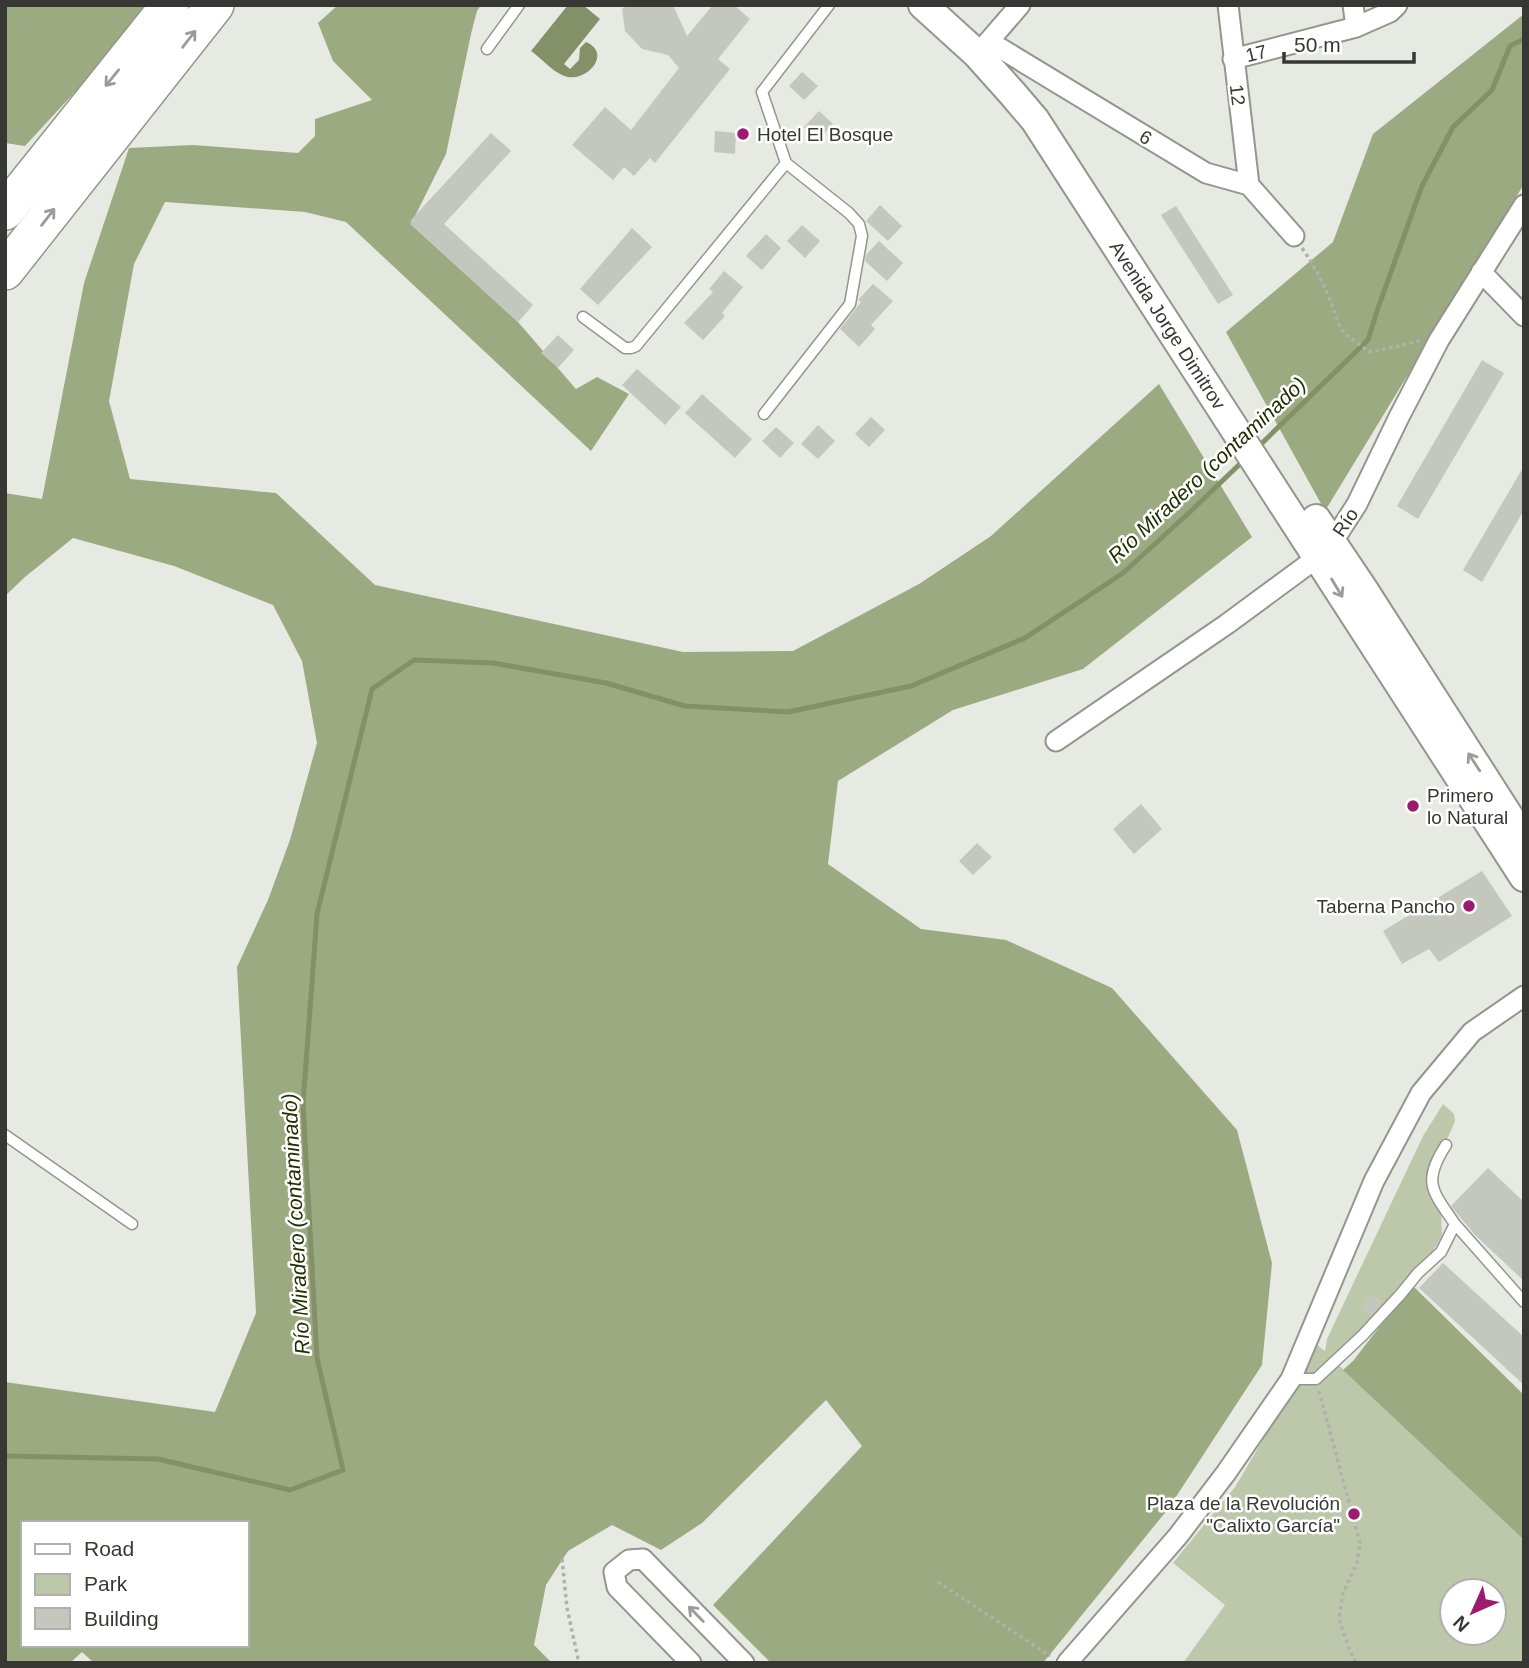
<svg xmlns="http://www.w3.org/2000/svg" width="1529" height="1668" font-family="Arial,sans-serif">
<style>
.green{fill:#bdc7aa;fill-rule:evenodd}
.forest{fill:#9caa81;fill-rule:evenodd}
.water{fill:#839068}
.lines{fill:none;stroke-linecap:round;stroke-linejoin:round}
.stream{stroke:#839068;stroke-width:5}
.building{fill:#c4c7be}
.lane-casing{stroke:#94968e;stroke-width:13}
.street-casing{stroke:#94968e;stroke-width:23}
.secondary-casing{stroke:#94968e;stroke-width:32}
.highway-casing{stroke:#94968e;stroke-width:40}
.path{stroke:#afb1aa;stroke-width:3.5;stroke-dasharray:3.5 3.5;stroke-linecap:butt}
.lane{stroke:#fff;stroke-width:10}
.street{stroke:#fff;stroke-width:19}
.secondary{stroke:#fff;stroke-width:28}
.highway{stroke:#fff;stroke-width:37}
.oneway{stroke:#9b9c9a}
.poi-dot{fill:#9d1b6f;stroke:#fff;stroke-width:2.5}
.labels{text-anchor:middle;stroke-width:5;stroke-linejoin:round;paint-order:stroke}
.street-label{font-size:19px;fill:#373834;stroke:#fff}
.poi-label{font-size:19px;fill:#373834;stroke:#fff;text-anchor:start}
.water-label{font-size:21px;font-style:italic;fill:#232f00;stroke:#fff}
</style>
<rect width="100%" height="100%" fill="#e7eae2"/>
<path class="green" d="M 1443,1104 L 1454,1114 L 1455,1121 L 1449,1135 L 1436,1157 L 1435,1180 L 1440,1190 L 1442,1235 L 1430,1257 L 1387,1306 L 1350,1342 L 1331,1358 L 1524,1540 L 1524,1663 L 1183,1663 L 1225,1605 L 1173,1563 L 1235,1487 L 1280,1411 L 1313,1342 L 1325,1351 L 1327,1339 L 1423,1136 ZM 1452,1591 L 1494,1591 L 1494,1633 L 1452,1633 Z"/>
<path class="forest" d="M 5,5 L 155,5 L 25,146 L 5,143 Z
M 338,5 L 481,5 L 477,11 L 471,34 L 446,154 L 411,224 L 518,322 L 576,389 L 597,377 L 629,394 L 591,451 L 346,222 L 305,212 L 165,202 L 134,264 L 109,401 L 130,479 L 276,493 L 375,585 L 683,652 L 793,651 L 919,584 L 991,536 L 1159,384 L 1252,537 L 1083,669 L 953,710 L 838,781 L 828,864 L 921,929 L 1006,940 L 1112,988 L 1237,1130 L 1272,1263 L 1262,1365 L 1168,1509 L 1043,1663 L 771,1663 L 713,1605 L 862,1446 L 826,1400 L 702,1523 L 661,1550 L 612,1525 L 568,1551 L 546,1585 L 534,1645 L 552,1663 L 94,1663 L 82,1652 L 70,1663 L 5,1663 L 5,1382 L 215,1412 L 256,1313 L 237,967 L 268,900 L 290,840 L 317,743 L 302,661 L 273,605 L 174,566 L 73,538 L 25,577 L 5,596 L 5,493 L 42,499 L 84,283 L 129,148 L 193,145 L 298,153 L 315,136 L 315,119 L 372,100 L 333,61 L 318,23 ZM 23,1523 L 247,1523 L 247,1645 L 23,1645 Z
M 1524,14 L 1524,184 L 1325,511 L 1226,332 L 1333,242 L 1373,134 Z
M 1412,1285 L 1524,1395 L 1524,1540 L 1343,1370 L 1353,1361 Z"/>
<path class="water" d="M 568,5 L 583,5 L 600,19 L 564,64 L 570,69 L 579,60 L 580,48 L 586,42 C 614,54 584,86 562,75 C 551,70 541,58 531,51 Z"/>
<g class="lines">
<path class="stream" d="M 1257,448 L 1368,340 L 1378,308 L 1422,186 L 1453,127 L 1492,90 L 1510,46 L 1524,39
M 5,1456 L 158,1459 L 290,1490 L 343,1470 L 317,1358 L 303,1104 L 317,914 L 372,689 L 414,660 L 493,663 L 606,683 L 685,706 L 788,712 L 911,686 L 1025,638 L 1123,573 L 1191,511 L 1245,459"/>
</g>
<path class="building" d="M 628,5 L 673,5 L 687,36 L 713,5 L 734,5 L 750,19 L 718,59 L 730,69 L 655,163 L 650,158 L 634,176 L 624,167 L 613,180 L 572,145 L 605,107 L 631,130 L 679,68 L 668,55 L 642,49 L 625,31 L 622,9 Z
M 802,72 L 818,86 L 804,100 L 789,86 Z
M 819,111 L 833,124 L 818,140 L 804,127 Z
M 715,131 L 736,133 L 735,154 L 714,152 Z
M 491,133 L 511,151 L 444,224 L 533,305 L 518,322 L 410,224 L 412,222 L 410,221 Z
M 880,205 L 902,226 L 888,241 L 866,221 Z
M 1176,206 L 1233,295 L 1218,304 L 1161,215 Z
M 802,225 L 820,241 L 805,258 L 787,241 Z
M 632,228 L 652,247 L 598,305 L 580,289 Z
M 766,234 L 781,248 L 762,270 L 746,256 Z
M 879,241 L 903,263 L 887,281 L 865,261 L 866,255 Z
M 724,271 L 743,287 L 722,313 L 725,316 L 703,340 L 684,323 L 713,292 L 709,289 Z
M 873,284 L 893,301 L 871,325 L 875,329 L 859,347 L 840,329 L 861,302 L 858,300 Z
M 558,335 L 574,350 L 558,368 L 541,353 Z
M 1482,360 L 1504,373 L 1418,519 L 1397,506 Z
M 637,369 L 681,407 L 665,425 L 622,385 Z
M 702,394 L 752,439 L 735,458 L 685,413 Z
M 871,417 L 885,430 L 869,447 L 855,434 Z
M 818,425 L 835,441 L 818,459 L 801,444 Z
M 776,427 L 794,443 L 780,458 L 762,441 Z
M 1524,466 L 1524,510 L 1482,582 L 1463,570 Z
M 1141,804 L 1162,829 L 1134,854 L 1113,829 Z
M 977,843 L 992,857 L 973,875 L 959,861 Z
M 1482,871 L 1512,916 L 1439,962 L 1429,949 L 1402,964 L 1383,931 Z
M 1488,1168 L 1524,1202 L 1524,1281 L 1475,1235 L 1451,1206 Z
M 1443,1263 L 1524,1337 L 1524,1385 L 1419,1288 Z
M 1372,1294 L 1383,1302 L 1371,1316 L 1361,1307 Z"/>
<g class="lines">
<g class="lane-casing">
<path id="lane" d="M 487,49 L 519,5
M 583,317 L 625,348 L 631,348 L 636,346 L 786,163
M 764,414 L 850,304 L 862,236 L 859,224 L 849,213 L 786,163 L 762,92 L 829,5
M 5,1135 L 132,1224
M 1455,1224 L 1524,1302
M 1291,1379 L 1316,1379 L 1363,1335 L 1400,1295 L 1418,1273 L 1441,1252 L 1455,1224 C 1432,1191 1422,1182 1446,1145"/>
</g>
<g class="street-casing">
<path id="street" d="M 1228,5 L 1249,185
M 1353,5 L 1356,27
M 990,42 L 1206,173 L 1249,185 L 1294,236
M 982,49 L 1020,5
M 1233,59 L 1356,27 L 1390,12 L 1397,5
M 1481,272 L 1524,316
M 1056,741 L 1227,624 L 1318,557 L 1339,532 L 1357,504 L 1399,417 L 1439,340 L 1524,205
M 691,1663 L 617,1587 L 614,1572 L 629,1560 L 643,1559 L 744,1663
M 1067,1663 L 1178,1536 L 1226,1473 L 1291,1379 L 1374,1181 L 1421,1093 L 1472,1032 L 1524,996"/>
</g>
<g class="secondary-casing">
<path id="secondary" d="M 923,5 L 977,54 L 1012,93 L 1035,120 L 1524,877
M 1316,519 L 1363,589 L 1524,840"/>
</g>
<g class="highway-casing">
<path id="highway" d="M 5,211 L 170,5
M 5,271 L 215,5"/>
</g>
<path class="path" d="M 1302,248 C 1320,274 1331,299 1340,328 L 1344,333 L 1368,351 L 1372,352 L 1420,341
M 1319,1391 L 1360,1543 L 1357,1563 L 1343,1593 L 1339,1619 L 1349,1649 L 1356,1663
M 562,1559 L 567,1608 L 579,1663
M 938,1582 L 1050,1656"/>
<use href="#lane" class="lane"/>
<use href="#street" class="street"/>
<use href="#secondary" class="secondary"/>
<use href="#highway" class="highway"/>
</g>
<defs><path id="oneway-shaft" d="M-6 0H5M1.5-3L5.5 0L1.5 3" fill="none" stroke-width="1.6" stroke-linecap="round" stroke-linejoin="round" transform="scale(1.75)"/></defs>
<g class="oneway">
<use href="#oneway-shaft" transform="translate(189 39) rotate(-52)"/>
<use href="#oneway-shaft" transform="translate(112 78) rotate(129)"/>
<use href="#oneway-shaft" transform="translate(48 217) rotate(-52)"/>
<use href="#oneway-shaft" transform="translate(1337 588) rotate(59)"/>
<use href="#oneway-shaft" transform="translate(1474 762) rotate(-123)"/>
<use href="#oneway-shaft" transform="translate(696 1614) rotate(-134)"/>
</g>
<g class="poi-dot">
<circle cx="743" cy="134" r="7"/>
<circle cx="1413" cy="806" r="7"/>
<circle cx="1469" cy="906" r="7"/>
<circle cx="1354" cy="1514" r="7"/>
</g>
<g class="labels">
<g class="street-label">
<text transform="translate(1256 53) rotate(-14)" y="7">17</text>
<text transform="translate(1238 95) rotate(83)" y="7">12</text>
<text transform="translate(1146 137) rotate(31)" y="7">6</text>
<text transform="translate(1168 325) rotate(57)" y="7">Avenida Jorge Dimitrov</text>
<text transform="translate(1345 522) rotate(-56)" y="7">Río</text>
</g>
<g class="poi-label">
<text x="757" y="141">Hotel El Bosque</text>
<text x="1427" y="802">Primero<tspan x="1427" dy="22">lo Natural</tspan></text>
<text x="1455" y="913" text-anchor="end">Taberna Pancho</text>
<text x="1340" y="1510" text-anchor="end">Plaza de la Revolución<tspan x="1340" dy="22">"Calixto García"</tspan></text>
</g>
<g class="water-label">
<text transform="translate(1207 470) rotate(-43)" y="7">Río Miradero (contaminado)</text>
<text transform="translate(296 1224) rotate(-93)" y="7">Río Miradero (contaminado)</text>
</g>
</g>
<rect width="1529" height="1668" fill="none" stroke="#373834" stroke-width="14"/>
<rect x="21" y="1521" width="228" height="126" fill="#ffffff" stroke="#afafae" stroke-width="2"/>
<rect x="35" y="1544" width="35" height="10" fill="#ffffff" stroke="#afafae" stroke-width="2"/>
<text x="84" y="1556" font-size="21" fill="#373834">Road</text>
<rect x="35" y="1574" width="35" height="21" fill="#bdc7aa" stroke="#afafae" stroke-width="2"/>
<text x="84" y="1591" font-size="21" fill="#373834">Park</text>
<rect x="35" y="1608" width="35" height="21" fill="#c4c7be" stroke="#afafae" stroke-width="2"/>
<text x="84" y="1626" font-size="21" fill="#373834">Building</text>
<g transform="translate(1473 1612) rotate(225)"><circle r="33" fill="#ffffff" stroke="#afafae" stroke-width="2"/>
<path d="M0-5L12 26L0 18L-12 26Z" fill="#9d1b6f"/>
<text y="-10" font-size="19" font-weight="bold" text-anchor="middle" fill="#373834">N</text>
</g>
<path d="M1284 52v10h130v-10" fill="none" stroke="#373834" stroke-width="3.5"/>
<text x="1294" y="52" font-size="21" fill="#373834" stroke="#ffffff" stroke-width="5" paint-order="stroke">50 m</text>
</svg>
